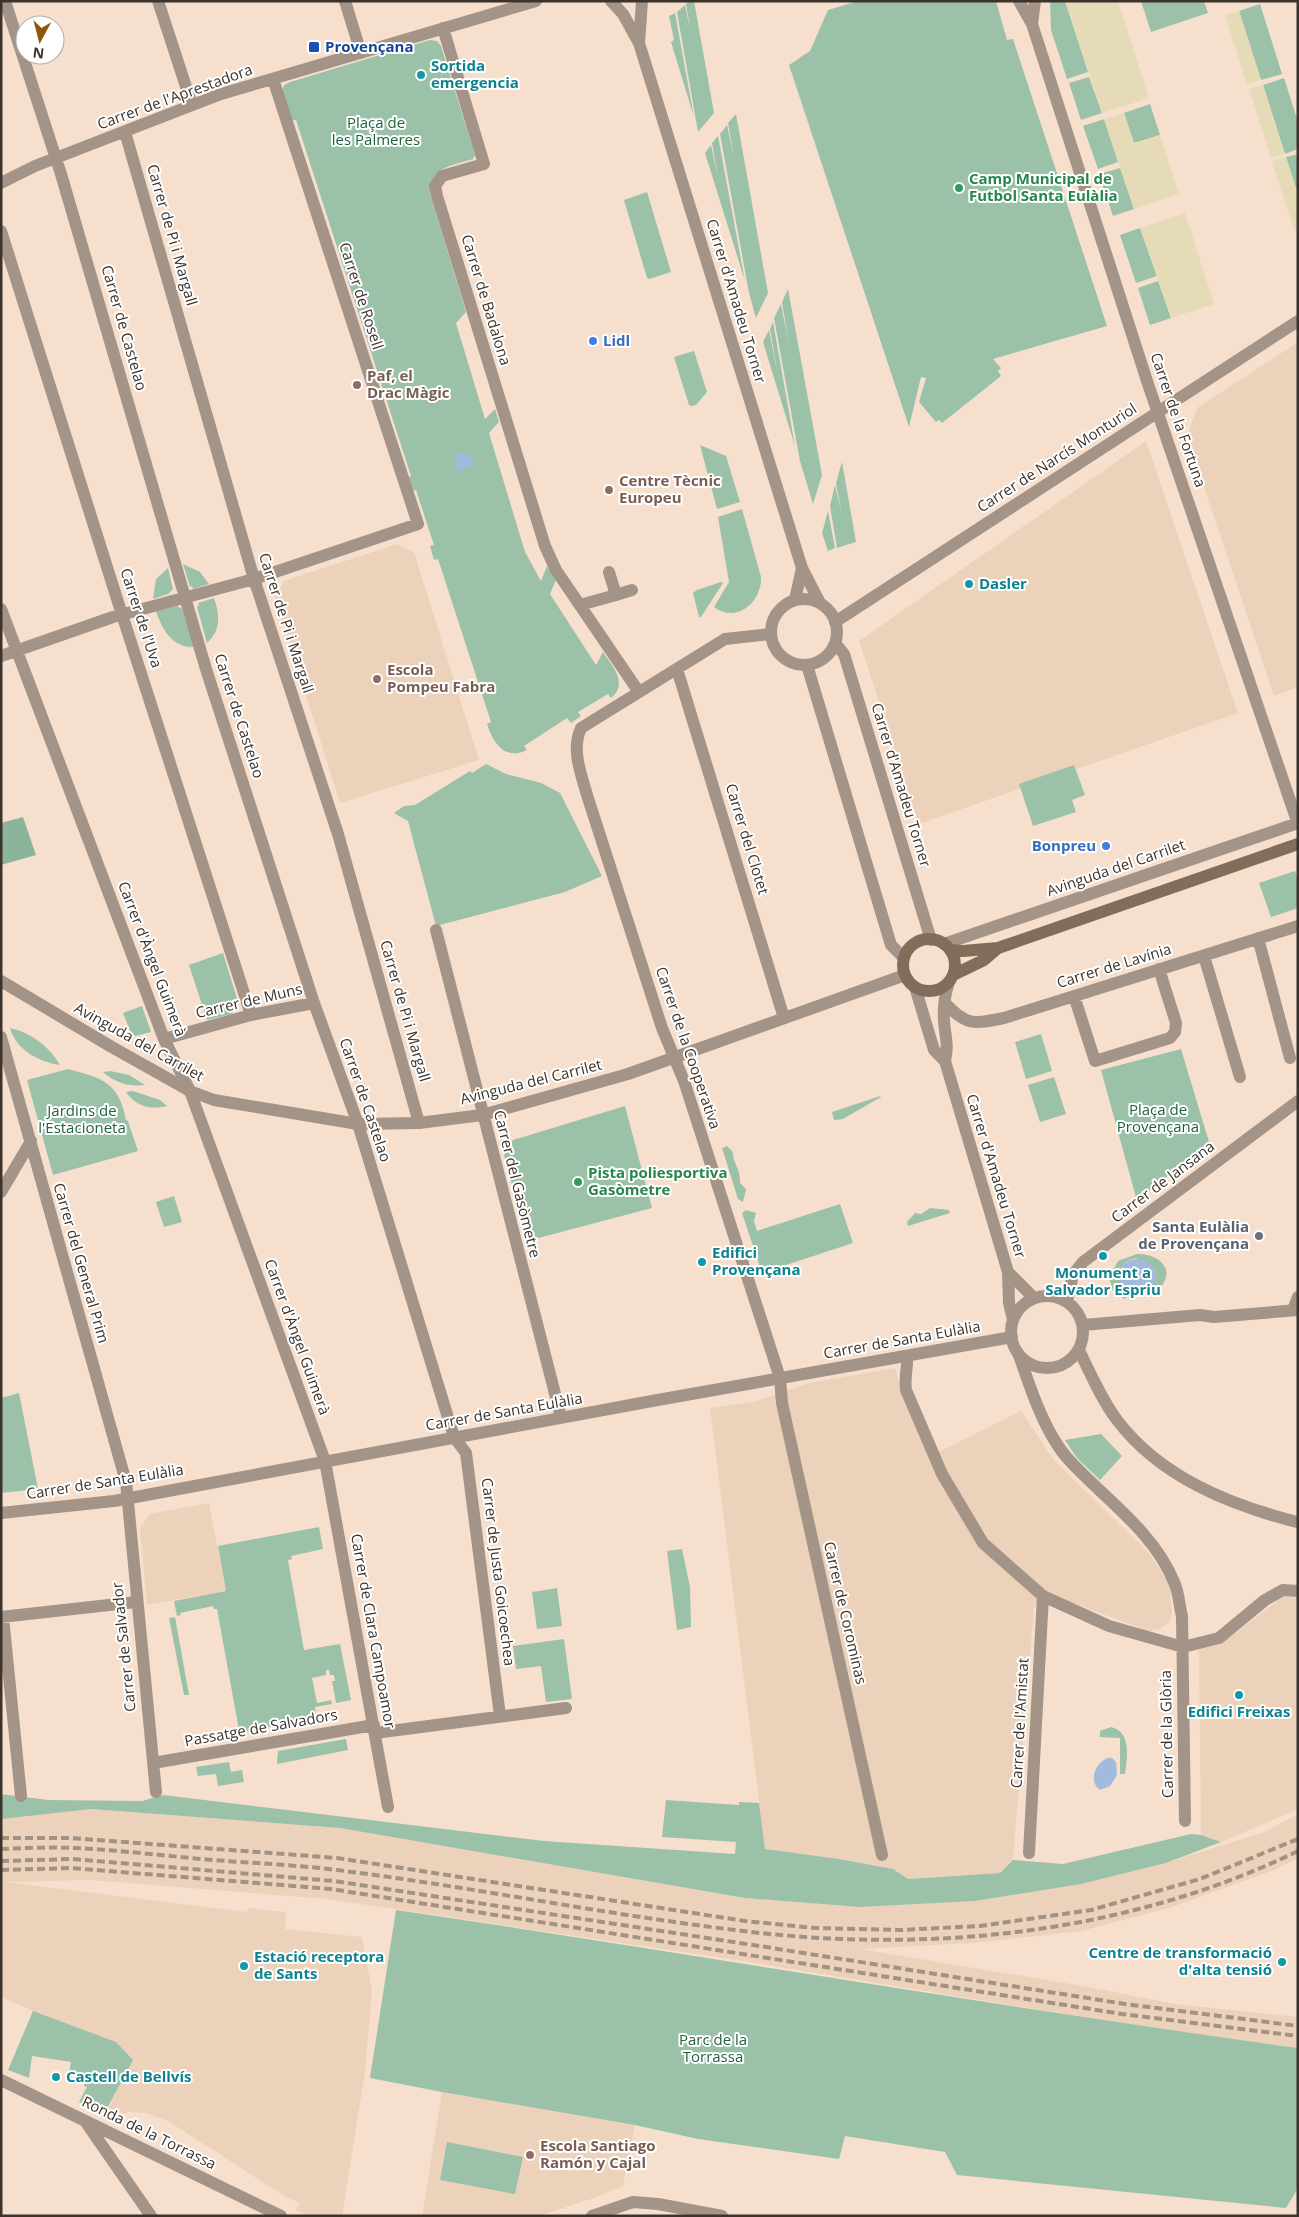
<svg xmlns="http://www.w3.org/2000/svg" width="1299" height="2217" font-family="'Open Sans',sans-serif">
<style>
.built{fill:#ecd2ba}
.green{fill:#9bc1a9}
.forest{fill:#8bb49a}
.sand{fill:#e5dbb6}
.water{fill:#a2bade}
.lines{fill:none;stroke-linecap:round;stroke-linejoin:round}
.minor{stroke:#a39487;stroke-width:12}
.tertiary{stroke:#a39487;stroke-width:12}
.secondary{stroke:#826d5a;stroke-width:12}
.rail{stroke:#a29284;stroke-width:4;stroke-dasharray:8 4;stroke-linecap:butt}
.transit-dot{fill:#1a4fb4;stroke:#fff;stroke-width:2}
.culture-dot{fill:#0f9aa8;stroke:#fff;stroke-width:2}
.leisure-dot{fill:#2e9e5b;stroke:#fff;stroke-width:2}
.shop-dot{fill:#3f7fe0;stroke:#fff;stroke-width:2}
.education-dot{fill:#8d6e63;stroke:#fff;stroke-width:2}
.worship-dot{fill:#6b7280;stroke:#fff;stroke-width:2}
.labels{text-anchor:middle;stroke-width:4;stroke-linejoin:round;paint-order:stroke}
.transit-label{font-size:15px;font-weight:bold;fill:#164399;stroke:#fff;text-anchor:start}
.culture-label{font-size:15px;font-weight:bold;fill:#0d838f;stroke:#fff;text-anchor:start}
.street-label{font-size:15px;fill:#3c332c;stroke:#fff}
.park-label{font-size:15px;fill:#21623f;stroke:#fff}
.leisure-label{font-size:15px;font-weight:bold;fill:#27864d;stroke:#fff;text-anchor:start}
.shop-label{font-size:15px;font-weight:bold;fill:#366cbe;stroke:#fff;text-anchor:start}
.education-label{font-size:15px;font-weight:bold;fill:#785e54;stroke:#fff;text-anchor:start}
.worship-label{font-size:15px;font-weight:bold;fill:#5b616d;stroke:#fff;text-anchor:end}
</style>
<rect width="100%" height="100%" fill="#f6e0cd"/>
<path class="built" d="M 1298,342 L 1298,687 L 1274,696 L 1187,437 L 1197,408 Z
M 1146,441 L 1238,713 L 919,824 L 859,641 Z
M 397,544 L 414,552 L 479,760 L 340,803 L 275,597 L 284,581 Z
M 895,1368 L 900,1387 L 929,1457 L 1021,1411 L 1053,1459 L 1149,1553 L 1169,1583 L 1172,1611 L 1169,1622 L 1160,1629 L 1149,1631 L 1051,1595 L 1034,1608 L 1013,1860 L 1000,1873 L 907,1879 L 893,1869 L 839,1859 L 765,1849 L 710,1408 L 757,1401 L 809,1383 Z
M 209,1503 L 226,1591 L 147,1605 L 140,1528 L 150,1514 Z
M 1284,1596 L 1298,1598 L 1298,1809 L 1221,1842 L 1201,1835 L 1199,1649 L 1219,1645 Z
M 1,1808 L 91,1809 L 340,1828 L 745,1898 L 860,1907 L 975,1901 L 1081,1884 L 1166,1863 L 1264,1832 L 1298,1814 L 1298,1858 L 1274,1870 L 1172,1907 L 1082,1931 L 973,1943 L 861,1949 L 1089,1987 L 1174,2004 L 1298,2017 L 1298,2048 L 1169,2031 L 736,1960 L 327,1899 L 89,1880 L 6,1882 L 247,1912 L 248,1908 L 286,1912 L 285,1929 L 362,1937 L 372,1991 L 365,2072 L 342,2216 L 308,2216 L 296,2210 L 300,2203 L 286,2197 L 168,2121 L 146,2113 L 129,2112 L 116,2116 L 117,2114 L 108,2109 L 128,2067 L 33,2011 L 1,1997 Z
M 442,2092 L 635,2125 L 623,2186 L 597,2197 L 539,2216 L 422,2216 Z"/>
<path class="green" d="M 690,1 L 694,1 L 714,113 L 698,132 L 677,12 L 685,5 L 690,29 L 686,4 Z
M 858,1 L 996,1 L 1007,40 L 1013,39 L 1107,326 L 993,359 L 1001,368 L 998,371 L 1001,376 L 942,423 L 939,420 L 936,422 L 919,402 L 926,378 L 921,377 L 909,427 L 789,65 L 810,51 L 828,10 Z
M 1050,1 L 1065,1 L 1088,72 L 1067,79 L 1051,30 Z
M 1141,1 L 1204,1 L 1208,13 L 1151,32 Z
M 1260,4 L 1282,74 L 1261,80 L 1239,11 Z
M 675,13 L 694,117 L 671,42 L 674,40 L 669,16 Z
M 430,40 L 437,41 L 441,46 L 475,155 L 473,159 C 451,166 429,167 430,194 L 466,312 L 456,323 L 485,419 L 495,409 L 499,422 L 489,433 L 525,552 L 541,581 L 547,566 L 556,580 L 550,594 L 596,665 L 603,652 C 612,666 629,683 611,698 L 608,694 L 578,712 L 581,716 L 571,723 L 567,718 L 524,746 L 527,750 C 505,761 493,743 487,724 L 491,722 L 438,559 L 434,560 L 430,546 L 434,545 L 416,490 L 411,491 L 407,478 L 411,476 L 296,120 L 291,121 L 282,91 L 284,85 L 290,82 Z
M 1089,77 L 1102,113 L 1081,120 L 1069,83 Z
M 1284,78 L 1298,122 L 1298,149 L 1285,154 L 1263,85 Z
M 1150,104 L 1160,135 L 1134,143 L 1124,113 Z
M 736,114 L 768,293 L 756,318 L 749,293 L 720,134 L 727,125 L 734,157 L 728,123 Z
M 1104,119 L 1118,162 L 1098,169 L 1083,126 Z
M 718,136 L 745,281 L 705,153 L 711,145 L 718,178 L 712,143 Z
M 1298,154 L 1298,195 L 1286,157 Z
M 1120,168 L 1134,209 L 1113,216 L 1099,174 Z
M 647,192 L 671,272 L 649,279 L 647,278 L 624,200 Z
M 1140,228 L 1157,276 L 1136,283 L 1120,235 Z
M 1158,281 L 1171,318 L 1150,325 L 1138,288 Z
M 788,289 L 822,475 L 813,504 L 800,461 L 774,318 L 781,304 L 789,345 L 782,302 Z
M 773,322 L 795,446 L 763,342 L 769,330 L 778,375 L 770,329 Z
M 694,351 L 707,392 L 696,405 L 692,406 L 689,405 L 674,357 Z
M 700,445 L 726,456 L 740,502 L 717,509 Z
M 842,462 L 856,542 L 837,548 L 830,506 L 835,485 L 842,515 L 836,483 Z
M 742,509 L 761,577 C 762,602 736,624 714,607 L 729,582 L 718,517 Z
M 828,511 L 835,548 L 828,551 L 822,533 Z
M 183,564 L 200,572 L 209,584 L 193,589 L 192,586 L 190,587 Z
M 168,568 L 173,589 L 168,594 L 153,599 L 156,579 Z
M 721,582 L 723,583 L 701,617 L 699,617 L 693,593 L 697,590 Z
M 214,598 C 220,615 221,630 207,643 L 197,607 L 199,605 L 198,603 Z
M 177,606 L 182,609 L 194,647 C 172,648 162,629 156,611 Z
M 486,764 L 506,774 L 541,783 L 560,793 L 602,876 L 565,892 L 436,926 L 408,821 L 394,813 L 404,806 L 415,805 L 470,771 L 472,773 Z
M 1074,765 L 1085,795 L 1072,800 L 1076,812 L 1033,826 L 1019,784 Z
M 1295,871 L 1298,878 L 1298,908 L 1271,917 L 1259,883 Z
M 223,953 L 238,1002 L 232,1014 L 207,1020 L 189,965 Z
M 142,1006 L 151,1032 L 135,1036 L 131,1033 L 123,1013 Z
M 10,1028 C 30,1032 50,1047 60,1065 C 39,1062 16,1050 10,1028 Z
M 1041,1034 L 1052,1071 L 1026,1079 L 1015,1042 Z
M 1181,1049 L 1209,1142 L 1137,1201 L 1101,1070 Z
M 68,1069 C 102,1078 119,1082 126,1120 L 128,1121 L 138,1151 L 53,1175 L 27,1080 Z
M 110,1071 L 129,1075 L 145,1085 C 130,1087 115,1083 103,1072 Z
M 1054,1077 L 1066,1114 L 1040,1122 L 1028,1085 Z
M 133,1091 L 160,1100 L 167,1106 C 151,1110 136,1107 126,1092 Z
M 880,1096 L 881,1097 L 843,1119 L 834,1120 L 832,1112 Z
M 625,1106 L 652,1208 L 527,1241 L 504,1155 L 513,1140 Z
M 727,1146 L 733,1152 C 732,1162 741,1169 740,1183 L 746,1189 L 743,1202 L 738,1199 L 722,1148 Z
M 174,1196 L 182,1222 L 164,1227 L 156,1202 Z
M 840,1204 L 853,1243 L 762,1273 L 742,1213 L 746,1210 L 756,1213 L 754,1221 L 757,1231 Z
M 930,1208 L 949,1210 L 950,1213 L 908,1226 L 907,1222 L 915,1213 L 921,1214 Z
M 1137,1254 C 1162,1254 1178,1272 1156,1292 L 1151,1288 L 1155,1278 L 1154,1270 L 1136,1258 C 1117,1262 1115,1281 1129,1293 L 1125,1299 L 1113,1291 L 1109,1277 L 1118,1261 Z
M 19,1393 L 38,1489 L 1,1493 L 1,1398 Z
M 1101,1434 L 1122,1456 L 1100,1480 L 1077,1458 L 1065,1440 Z
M 319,1527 L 323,1549 L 291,1556 L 292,1559 L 288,1560 L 304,1650 L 340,1644 L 351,1700 L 336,1703 L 332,1681 L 335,1681 L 334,1675 L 330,1675 L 329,1670 L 326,1670 L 326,1675 L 312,1678 L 317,1703 L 331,1700 L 332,1704 L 315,1707 L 316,1715 L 320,1714 L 320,1718 L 236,1733 L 236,1731 L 239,1730 L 217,1609 L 214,1609 L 213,1606 L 180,1613 L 181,1615 L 177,1616 L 174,1601 L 226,1591 L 218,1546 Z
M 682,1549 L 690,1587 L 691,1627 L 677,1630 L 667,1551 Z
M 557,1588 L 562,1626 L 537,1629 L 532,1592 Z
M 175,1617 L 189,1695 L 184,1695 L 169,1618 Z
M 564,1639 L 572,1699 L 546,1702 L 541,1666 L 516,1669 L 513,1646 Z
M 1111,1727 C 1132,1732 1127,1758 1125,1774 L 1120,1774 L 1120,1738 L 1100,1737 L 1100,1731 Z
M 346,1739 L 348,1750 L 277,1764 L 278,1751 Z
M 229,1762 L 231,1772 L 242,1770 L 244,1782 L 218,1786 L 216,1774 L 198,1776 L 196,1767 Z
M 1,1794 L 48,1800 L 142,1801 L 163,1795 L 544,1841 L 735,1854 L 736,1842 L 662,1837 L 666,1800 L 739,1805 L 739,1802 L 759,1803 L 765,1849 L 839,1859 L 893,1869 L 908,1879 L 1000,1873 L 1013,1860 L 1063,1864 L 1191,1834 L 1201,1835 L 1221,1842 L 1166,1863 L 1081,1884 L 975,1901 L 860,1907 L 745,1898 L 340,1828 L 91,1809 L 1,1819 Z
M 396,1910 C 697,1954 996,2007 1298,2048 L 1298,2188 L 1286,2208 L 957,2175 L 945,2152 L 845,2136 L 839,2159 L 698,2139 L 635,2125 L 442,2092 L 370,2078 Z
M 33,2011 L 116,2042 L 133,2060 L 104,2114 L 79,2102 L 87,2087 L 84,2086 L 84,2075 L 69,2073 L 71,2062 L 32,2056 L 29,2078 L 8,2070 Z
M 447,2142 L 523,2157 L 515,2194 L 440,2180 Z"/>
<path class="forest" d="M 23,817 L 36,855 L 1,865 L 1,823 Z"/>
<path class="sand" d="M 1065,1 L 1118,1 L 1149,98 L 1102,113 Z
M 1239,11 L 1261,80 L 1247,85 L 1225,15 Z
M 1263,85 L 1285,154 L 1271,158 L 1249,89 Z
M 1124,113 L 1134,143 L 1160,135 L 1179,194 L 1134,209 L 1104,119 Z
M 1286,157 L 1298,195 L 1298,229 L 1294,230 L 1272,161 Z
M 1185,213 L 1214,304 L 1171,318 L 1140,228 Z"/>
<path class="water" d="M 460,452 L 469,456 L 475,465 L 455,472 L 455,458 Z
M1119 1277a18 18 0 1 1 36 0a18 18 0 1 1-36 0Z
M 1107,1758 L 1112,1758 L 1116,1762 L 1117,1775 L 1110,1786 L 1100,1790 C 1088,1781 1095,1764 1107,1758 Z"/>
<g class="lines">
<path class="minor" d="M 5,1 L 61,174 L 206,669 L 314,1003 L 358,1124 L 454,1437 L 466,1453 L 500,1716
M 158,1 L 192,105
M 345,1 L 361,53
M 1019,1 L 1032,24 L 1148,384 L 1298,824
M 1032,24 L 1035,1
M 443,28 L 484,164 L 442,176 L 435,186 L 437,196 L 545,546 L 556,570 L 639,692
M 125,132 L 254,579 L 338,834 L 419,1123
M 1,183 L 35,166 L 221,94 L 536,1
M 1,231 L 118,602 L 251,1015
M 616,595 L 632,590
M 580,605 L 616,595 L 609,572
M 1,609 L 164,1039 L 190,1091 L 325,1461 L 388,1807
M 835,622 L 1298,321
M 771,634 L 725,639 L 581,728 C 571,750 581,773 587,795 L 662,1028 L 684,1081 L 780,1378 L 782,1403 L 882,1855
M 1,656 L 113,617 L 254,579 L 418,524 L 273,79
M 677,669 L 784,1018
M 436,930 L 561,1417
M 1258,938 L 1290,1058
M 944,944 L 1298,823
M 1204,956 L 1240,1077
M 1074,996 L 1095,1061 L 1170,1038 L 1175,1032 L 1176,1023 L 1159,969
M 945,1003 C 966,1026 974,1024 1004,1018 L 1298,926
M 1,1037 L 126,1482 L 156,1792
M 164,1039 L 251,1015 L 314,1003
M 1,1192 L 31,1141
M 1067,1301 L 1073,1275 L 1083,1262 L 1298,1101
M 1293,1310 L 1298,1297
M 1079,1350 C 1090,1373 1102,1400 1117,1420 C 1160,1477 1230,1505 1297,1522
M 1019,1355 C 1030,1388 1046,1436 1070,1461 C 1106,1500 1154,1532 1174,1582 C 1179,1592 1179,1605 1182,1616 L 1185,1821
M 907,1356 C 908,1368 904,1378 906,1390 L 942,1474 L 983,1543 L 1043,1596 L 1109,1626 L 1183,1647
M 1,1617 L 136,1602
M 3,1617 L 21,1796
M 1183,1647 L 1219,1638 L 1265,1600 L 1283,1590 L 1298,1591
M 375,1733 L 566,1708
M 153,1763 L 374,1725
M 1029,1853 L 1043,1596
M 1,2080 L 281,2216
M 85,2121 L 151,2216
M 592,2216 L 633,2202 L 658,2204 L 722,2216"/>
<path class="tertiary" d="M 611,1 L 623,14 L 639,43 L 802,568 L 820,603
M 639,43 L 642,1
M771 632a33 33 0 1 1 66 0a33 33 0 1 1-66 0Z
M 795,600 L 802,568
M 835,643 L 844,654 L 931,940
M 807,665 L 891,945 L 903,957
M 1,981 L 110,1046 L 190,1091 L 214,1100 L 358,1124 L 419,1123 L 482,1115 L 628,1074 L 905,975
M 915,987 L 934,1050 L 945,1061 L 1008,1272 L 1009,1303 L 1013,1320
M 945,1061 C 949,1044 945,1037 944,1021 C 943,1008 945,994 949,982
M 1008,1272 L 1034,1298
M1011 1332a36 36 0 1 1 72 0a36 36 0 1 1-72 0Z
M 1083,1325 L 1200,1315 L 1214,1317 L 1298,1310
M 1,1513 L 114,1501 L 652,1401 L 1012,1337"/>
<path class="secondary" d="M903 965a26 26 0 1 1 52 0a26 26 0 1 1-52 0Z
M 950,950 L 963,951 L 998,948 L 1298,844
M 953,975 L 984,960 L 998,948"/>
<path class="rail" d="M 1,1838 L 71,1838 L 337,1858 L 745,1921 L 815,1928 L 901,1930 L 980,1926 L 1091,1910 L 1200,1879 L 1298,1839
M 1,1849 C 25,1848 50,1847 74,1848 C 120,1850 166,1856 212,1860 C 254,1863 296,1865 337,1870 C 473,1887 607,1915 743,1931 C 929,1954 1127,1934 1298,1851
M 1,1861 L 72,1859 L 334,1881 L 753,1945 L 1125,2004 L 1298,2026
M 1,1870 L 71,1868 L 331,1889 L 1122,2014 L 1298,2036"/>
</g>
<rect class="transit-dot" x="308" y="41" width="12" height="12" rx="2.5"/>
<g class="culture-dot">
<circle cx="421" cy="75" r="5"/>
<circle cx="969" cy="584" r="5"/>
<circle cx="1103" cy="1256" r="5"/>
<circle cx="702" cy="1262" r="5"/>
<circle cx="1239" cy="1695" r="5"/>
<circle cx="1282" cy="1962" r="5"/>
<circle cx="244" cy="1966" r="5"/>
<circle cx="56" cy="2077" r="5"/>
</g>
<g class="leisure-dot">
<circle cx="959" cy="188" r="5"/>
<circle cx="578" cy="1182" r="5"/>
</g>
<g class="shop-dot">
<circle cx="593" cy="341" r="5"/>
<circle cx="1106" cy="846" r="5"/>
</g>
<g class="education-dot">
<circle cx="357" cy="385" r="5"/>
<circle cx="609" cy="490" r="5"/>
<circle cx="377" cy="679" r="5"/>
<circle cx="530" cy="2155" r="5"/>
</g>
<circle class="worship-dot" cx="1259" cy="1236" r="5"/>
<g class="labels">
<g class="transit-label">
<text x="325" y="52">Provençana</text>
</g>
<g class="culture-label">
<text x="431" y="71">Sortida<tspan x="431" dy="17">emergencia</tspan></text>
<text x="979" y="589">Dasler</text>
<text x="712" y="1258">Edifici<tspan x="712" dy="17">Provençana</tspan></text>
<text x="1103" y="1278" text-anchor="middle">Monument a<tspan x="1103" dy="17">Salvador Espriu</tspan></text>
<text x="1239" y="1717" text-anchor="middle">Edifici Freixas</text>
<text x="1272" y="1958" text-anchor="end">Centre de transformació<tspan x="1272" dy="17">d'alta tensió</tspan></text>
<text x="254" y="1962">Estació receptora<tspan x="254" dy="17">de Sants</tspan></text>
<text x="66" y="2082">Castell de Bellvís</text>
</g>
<g class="street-label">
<text transform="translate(175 97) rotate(-20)" y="5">Carrer de l'Aprestadora</text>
<text transform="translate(172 235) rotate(74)" y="5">Carrer de Pi i Margall</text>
<text transform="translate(361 296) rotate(72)" y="5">Carrer de Rosell</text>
<text transform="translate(486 300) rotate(73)" y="5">Carrer de Badalona</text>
<text transform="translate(736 301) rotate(73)" y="5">Carrer d'Amadeu Torner</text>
<text transform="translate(124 328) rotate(74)" y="5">Carrer de Castelao</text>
<text transform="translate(1178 420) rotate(71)" y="5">Carrer de la Fortuna</text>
<text transform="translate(1057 458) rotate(-33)" y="5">Carrer de Narcís Monturiol</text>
<text transform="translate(141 618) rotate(72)" y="5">Carrer de l'Uva</text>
<text transform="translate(286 623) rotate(72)" y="5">Carrer de Pi i Margall</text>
<text transform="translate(239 716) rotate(72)" y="5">Carrer de Castelao</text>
<text transform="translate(901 785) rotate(73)" y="5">Carrer d'Amadeu Torner</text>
<text transform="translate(747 839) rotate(73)" y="5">Carrer del Clotet</text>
<text transform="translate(1116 868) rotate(-19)" y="5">Avinguda del Carrilet</text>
<text transform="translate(152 959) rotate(69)" y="5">Carrer d'Àngel Guimerà</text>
<text transform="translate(1114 966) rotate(-17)" y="5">Carrer de Lavínia</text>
<text transform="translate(249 1001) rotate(-13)" y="5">Carrer de Muns</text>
<text transform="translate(405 1011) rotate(74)" y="5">Carrer de Pi i Margall</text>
<text transform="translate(139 1042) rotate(29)" y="5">Avinguda del Carrilet</text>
<text transform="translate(688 1048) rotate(71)" y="5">Carrer de la Cooperativa</text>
<text transform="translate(531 1082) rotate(-14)" y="5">Avinguda del Carrilet</text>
<text transform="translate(365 1100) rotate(71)" y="5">Carrer de Castelao</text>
<text transform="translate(996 1176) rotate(73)" y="5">Carrer d'Amadeu Torner</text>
<text transform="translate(1163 1182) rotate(-37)" y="5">Carrer de Jansana</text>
<text transform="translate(517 1184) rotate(76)" y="5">Carrer del Gasòmetre</text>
<text transform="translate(81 1263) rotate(74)" y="5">Carrer del General Prim</text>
<text transform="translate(297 1337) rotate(70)" y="5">Carrer d'Àngel Guimerà</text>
<text transform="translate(902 1340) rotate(-10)" y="5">Carrer de Santa Eulàlia</text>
<text transform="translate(504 1412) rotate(-10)" y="5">Carrer de Santa Eulàlia</text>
<text transform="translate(105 1482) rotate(-9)" y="5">Carrer de Santa Eulàlia</text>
<text transform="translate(498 1572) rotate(83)" y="5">Carrer de Justa Goicoechea</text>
<text transform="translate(845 1613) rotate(77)" y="5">Carrer de Corominas</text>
<text transform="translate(373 1631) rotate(80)" y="5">Carrer de Clara Campoamor</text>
<text transform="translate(124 1647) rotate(-96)" y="5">Carrer de Salvador</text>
<text transform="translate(1020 1723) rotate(-87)" y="5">Carrer de l'Amistat</text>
<text transform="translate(261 1728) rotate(-10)" y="5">Passatge de Salvadors</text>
<text transform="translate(1167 1734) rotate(-91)" y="5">Carrer de la Glòria</text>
<text transform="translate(149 2133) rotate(26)" y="5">Ronda de la Torrassa</text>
</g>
<g class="park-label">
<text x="376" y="128">Plaça de<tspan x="376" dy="17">les Palmeres</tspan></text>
<text x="1158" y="1115">Plaça de<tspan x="1158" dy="17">Provençana</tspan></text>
<text x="82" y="1116">Jardins de<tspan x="82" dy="17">l'Estacioneta</tspan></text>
<text x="713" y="2045">Parc de la<tspan x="713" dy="17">Torrassa</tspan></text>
</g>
<g class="leisure-label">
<text x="969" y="184">Camp Municipal de<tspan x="969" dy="17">Futbol Santa Eulàlia</tspan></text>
<text x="588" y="1178">Pista poliesportiva<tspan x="588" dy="17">Gasòmetre</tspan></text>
</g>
<g class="shop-label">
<text x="603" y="346">Lidl</text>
<text x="1096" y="851" text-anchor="end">Bonpreu</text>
</g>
<g class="education-label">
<text x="367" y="381">Paf, el<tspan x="367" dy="17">Drac Màgic</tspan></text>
<text x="619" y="486">Centre Tècnic<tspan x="619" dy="17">Europeu</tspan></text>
<text x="387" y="675">Escola<tspan x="387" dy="17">Pompeu Fabra</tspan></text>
<text x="540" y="2151">Escola Santiago<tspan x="540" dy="17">Ramón y Cajal</tspan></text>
</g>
<g class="worship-label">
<text x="1249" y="1232">Santa Eulàlia<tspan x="1249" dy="17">de Provençana</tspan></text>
</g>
</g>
<rect width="1299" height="2217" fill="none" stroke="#3c332c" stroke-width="5"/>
<g transform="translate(40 40) rotate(187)"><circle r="24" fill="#ffffff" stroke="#b1adab"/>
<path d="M0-4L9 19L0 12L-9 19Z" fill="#8e570d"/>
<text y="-8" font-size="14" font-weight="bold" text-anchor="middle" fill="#3c332c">N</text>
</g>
</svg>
